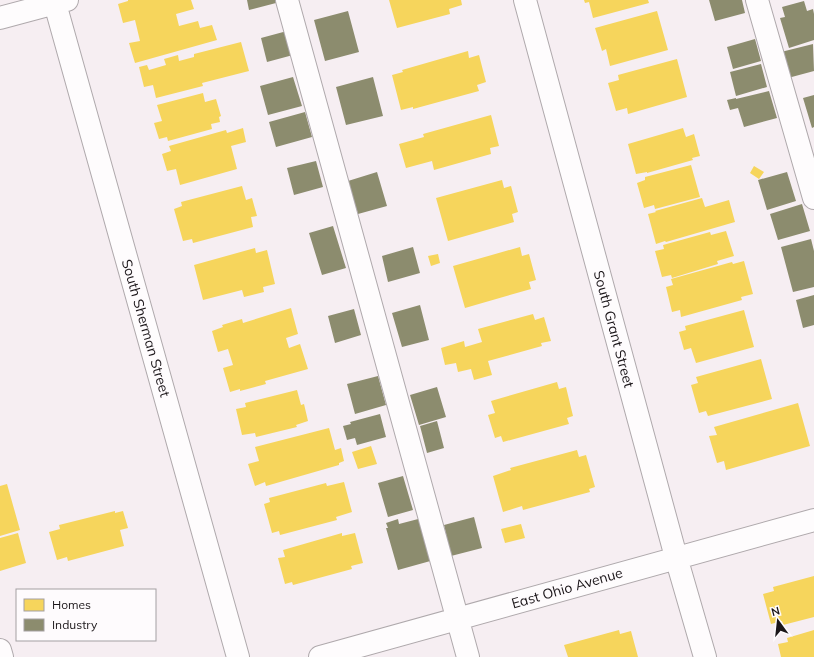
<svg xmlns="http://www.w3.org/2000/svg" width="814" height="657" font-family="Mulish,sans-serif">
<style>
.homes{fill:#f6d55c}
.industry{fill:#8c8c6e}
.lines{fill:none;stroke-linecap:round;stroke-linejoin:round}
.minor-casing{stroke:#afa9ac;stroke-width:24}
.minor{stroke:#fefcfd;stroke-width:22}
.labels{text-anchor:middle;stroke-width:4;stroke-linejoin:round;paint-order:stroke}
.street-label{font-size:14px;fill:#1b1619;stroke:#fefbfd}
</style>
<rect width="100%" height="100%" fill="#f6eef2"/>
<path class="homes" d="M 128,0 L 191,0 L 194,9 L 176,14 L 179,26 L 198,21 L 200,28 L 212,25 L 217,40 L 135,63 L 129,43 L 140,41 L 135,20 L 123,23 L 118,4 L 128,1 Z
M 389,0 L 461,0 L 462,5 L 449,9 L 450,14 L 397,28 Z
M 584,0 L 648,0 L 649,3 L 593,18 L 589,2 L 585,3 Z
M 657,11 L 668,50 L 610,66 L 606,49 L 602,51 L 595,28 Z
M 241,42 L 249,71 L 202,83 L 203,86 L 156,98 L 153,85 L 144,87 L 139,67 L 147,65 L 149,70 L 166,65 L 164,59 L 178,55 L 179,61 L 194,57 L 194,54 Z
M 468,51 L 469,58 L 479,55 L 486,82 L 477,85 L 479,91 L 413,109 L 413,107 L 401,110 L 392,75 L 403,72 L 402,70 Z
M 677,59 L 687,97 L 628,114 L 627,108 L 616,111 L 608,83 L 619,80 L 618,75 Z
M 203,93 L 205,102 L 216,99 L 221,116 L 219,117 L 220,122 L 211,124 L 212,129 L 168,141 L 167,137 L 159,139 L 154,123 L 162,121 L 157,105 Z
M 491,115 L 499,146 L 490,148 L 491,154 L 434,170 L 432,161 L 406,168 L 399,144 L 424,137 L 423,134 Z
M 243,128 L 246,142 L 231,146 L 237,169 L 180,185 L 176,169 L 167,171 L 162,154 L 171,151 L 169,146 L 226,130 L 227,133 Z
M 683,128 L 686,137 L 694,134 L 700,156 L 692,158 L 693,160 L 647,173 L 647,172 L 636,174 L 628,144 Z
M 691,165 L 700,197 L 655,209 L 654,205 L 644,208 L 637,183 L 645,180 L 645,177 Z
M 754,166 L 764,172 L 759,179 L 750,173 Z
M 502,180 L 504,188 L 511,186 L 518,212 L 512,214 L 514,222 L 448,241 L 436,198 Z
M 242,186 L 246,200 L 252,198 L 257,216 L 251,217 L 253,227 L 193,243 L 192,239 L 183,241 L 174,209 L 182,206 L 181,202 Z
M 702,198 L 705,207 L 729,200 L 735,222 L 666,242 L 665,241 L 656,244 L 648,214 L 656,212 L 655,211 Z
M 726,231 L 734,256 L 717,261 L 718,264 L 672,278 L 671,275 L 662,277 L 655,251 L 664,249 L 663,245 L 710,232 L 711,235 Z
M 520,247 L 522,256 L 529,254 L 536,280 L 529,282 L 531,289 L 465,308 L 453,266 Z
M 255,248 L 256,253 L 267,250 L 275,284 L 263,287 L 264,292 L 244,297 L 242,290 L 203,300 L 194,265 Z
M 438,254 L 440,263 L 431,266 L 428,256 Z
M 744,261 L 753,294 L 741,297 L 742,300 L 681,317 L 680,310 L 672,312 L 666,287 L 673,285 L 671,279 L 732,262 L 733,264 Z
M 291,308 L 298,334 L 286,338 L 289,348 L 300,344 L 308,369 L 265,381 L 266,384 L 240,391 L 240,389 L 230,392 L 223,368 L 233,365 L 228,349 L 218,352 L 212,331 L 223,327 L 222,325 L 242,319 L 243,323 Z
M 744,310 L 754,347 L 696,363 L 691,348 L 684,350 L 679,332 L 686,330 L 685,326 Z
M 533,314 L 535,320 L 544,317 L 551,341 L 541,343 L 542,346 L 488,361 L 492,375 L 474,380 L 471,369 L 458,372 L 456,363 L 445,365 L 441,348 L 464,341 L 465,347 L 482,342 L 478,329 Z
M 761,359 L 772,399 L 708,416 L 706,411 L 699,413 L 691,385 L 698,383 L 696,377 Z
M 557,382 L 559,389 L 566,387 L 573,416 L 567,418 L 569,424 L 503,442 L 501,436 L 495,438 L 488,415 L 495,413 L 491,401 Z
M 297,390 L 301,405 L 304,404 L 308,421 L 296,425 L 297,427 L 256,437 L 255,433 L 242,435 L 236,409 L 246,407 L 245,403 Z
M 798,403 L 810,446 L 726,470 L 724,461 L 717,463 L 709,436 L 717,435 L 714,427 Z
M 329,428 L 335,450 L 341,448 L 344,461 L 339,463 L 339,465 L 266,486 L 265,482 L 255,486 L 248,464 L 259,461 L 255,447 Z
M 371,446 L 377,464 L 358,469 L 352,452 Z
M 577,450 L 579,457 L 586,455 L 595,487 L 589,489 L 590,492 L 523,510 L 522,506 L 503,512 L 493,476 L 511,470 L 510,468 Z
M 344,482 L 352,512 L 336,517 L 337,520 L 280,535 L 279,531 L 272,533 L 264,504 L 270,502 L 269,498 L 326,483 L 327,486 Z
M 7,484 L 20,530 L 0,536 L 0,486 Z
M 115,511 L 115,513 L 123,511 L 128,528 L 120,530 L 124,546 L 68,561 L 67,557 L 57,560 L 49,532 L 60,529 L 59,525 Z
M 521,524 L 525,538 L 505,543 L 501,529 Z
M 18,533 L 26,563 L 0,571 L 0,538 Z
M 342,533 L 342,536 L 355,533 L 363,563 L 351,566 L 352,569 L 293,585 L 292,582 L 285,584 L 278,558 L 285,557 L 283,550 Z
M 814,576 L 814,617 L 783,625 L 782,621 L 771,624 L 763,594 L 774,591 L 773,587 Z
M 619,630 L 620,634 L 631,631 L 638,657 L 568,657 L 564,645 Z
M 814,630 L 814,657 L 781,657 L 778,644 L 788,642 L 787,638 Z"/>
<path class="industry" d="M 247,0 L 275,0 L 276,3 L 249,10 Z
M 709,0 L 742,0 L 745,13 L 715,21 Z
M 804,1 L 807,11 L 813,9 L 814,14 L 814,40 L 789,48 L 780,18 L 785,17 L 782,7 Z
M 348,11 L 359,52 L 325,61 L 314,20 Z
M 287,31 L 293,55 L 267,62 L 261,38 Z
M 755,39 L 761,61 L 733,69 L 727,47 Z
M 813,44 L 814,71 L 788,78 L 781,52 Z
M 761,64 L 767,87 L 736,96 L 730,72 Z
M 293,77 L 302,106 L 268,115 L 260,86 Z
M 373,77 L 383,116 L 346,125 L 336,87 Z
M 769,91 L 777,118 L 744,127 L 738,108 L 730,110 L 727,100 L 736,98 L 736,99 Z
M 814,95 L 814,127 L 812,128 L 803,98 Z
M 305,112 L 312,137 L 276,147 L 269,122 Z
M 316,161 L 323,187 L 294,195 L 287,168 Z
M 377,172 L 387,206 L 358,214 L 348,181 Z
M 787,172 L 796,201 L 767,210 L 758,180 Z
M 802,204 L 810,231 L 778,240 L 770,214 Z
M 333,226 L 346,268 L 322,275 L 309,233 Z
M 811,239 L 814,251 L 814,287 L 793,292 L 781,247 Z
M 413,247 L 420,273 L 388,282 L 382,256 Z
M 814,295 L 814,325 L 803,328 L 796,300 Z
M 420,305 L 429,340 L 402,347 L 392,313 Z
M 354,309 L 361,335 L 335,343 L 328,316 Z
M 378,376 L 386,405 L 355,414 L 347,384 Z
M 437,387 L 446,417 L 419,425 L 410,395 Z
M 380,414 L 386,437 L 357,445 L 355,438 L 347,440 L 343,426 L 351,424 L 350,422 Z
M 437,421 L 444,448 L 427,453 L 420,426 Z
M 403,476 L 413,510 L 388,517 L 378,483 Z
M 474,517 L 482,548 L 451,556 L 444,525 Z
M 422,518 L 434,560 L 398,570 L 386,528 L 388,528 L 386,523 L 398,519 L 399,524 Z"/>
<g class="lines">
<g class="minor-casing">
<path id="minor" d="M 54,0 L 238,657
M 287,0 L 468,657
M 525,0 L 676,557 L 705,657
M 757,0 L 814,198
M 0,18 L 67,0
M 0,650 L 2,657
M 320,657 L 814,520"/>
</g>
<use href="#minor" class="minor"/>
</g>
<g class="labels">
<g class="street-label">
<text transform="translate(146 328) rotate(74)" y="5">South Sherman Street</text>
<text transform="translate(614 329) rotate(75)" y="5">South Grant Street</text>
<text transform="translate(567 588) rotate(-16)" y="5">East Ohio Avenue</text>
</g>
</g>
<rect x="16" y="589" width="140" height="52" fill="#fefbfd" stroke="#a39fa2"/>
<rect x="24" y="599" width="20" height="12" fill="#f6d55c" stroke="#a39fa2"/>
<text x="52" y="609" font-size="12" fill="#1b1619">Homes</text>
<rect x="24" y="619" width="20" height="12" fill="#8c8c6e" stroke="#a39fa2"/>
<text x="52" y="629" font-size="12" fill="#1b1619">Industry</text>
<g transform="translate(778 621) rotate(345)" stroke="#fefbfd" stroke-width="3" paint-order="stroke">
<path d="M0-3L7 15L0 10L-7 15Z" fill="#1b1619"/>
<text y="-6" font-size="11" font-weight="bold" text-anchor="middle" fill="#1b1619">N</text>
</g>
</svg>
